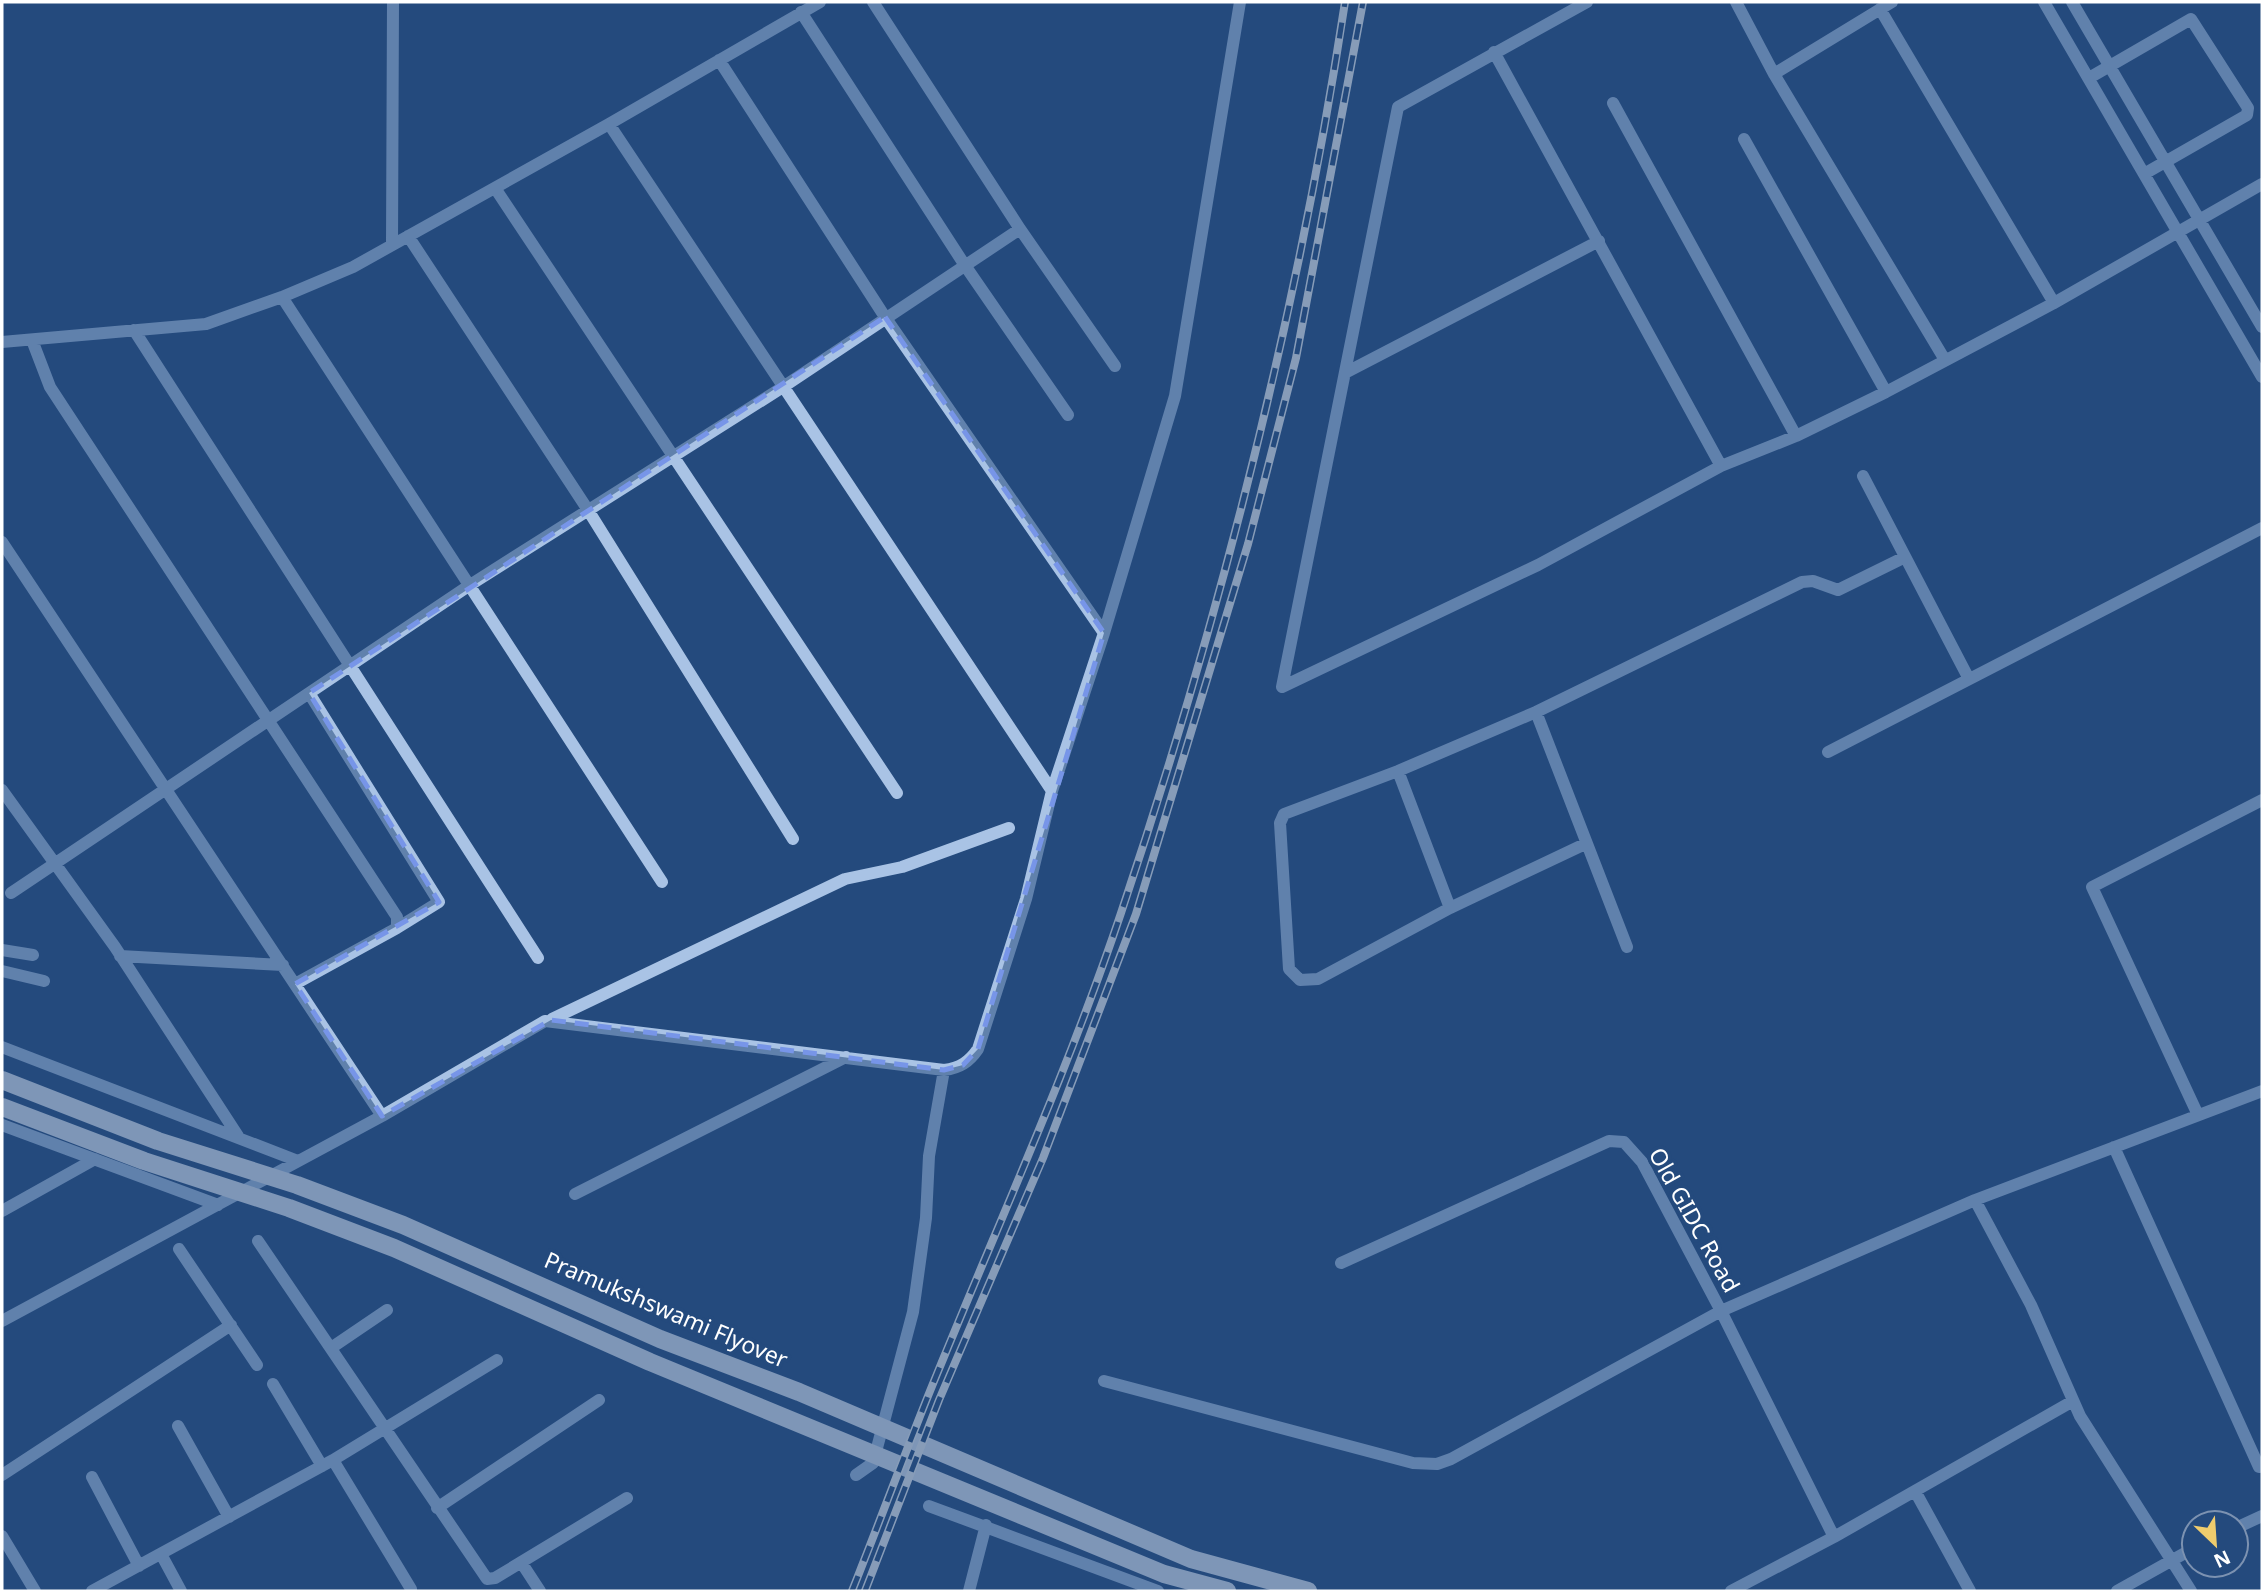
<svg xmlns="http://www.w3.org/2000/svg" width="2264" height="1593" font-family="'Noto Sans',sans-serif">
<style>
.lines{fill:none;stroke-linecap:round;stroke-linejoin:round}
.minor{stroke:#a9c3e5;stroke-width:12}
.major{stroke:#eaf1fd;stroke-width:18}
.rail-casing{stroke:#fff;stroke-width:8}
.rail{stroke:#244a7d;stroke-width:5;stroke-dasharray:16;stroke-linecap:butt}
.marked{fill:none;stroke:#7795e8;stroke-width:5;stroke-dasharray:14 9;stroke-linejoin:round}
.labels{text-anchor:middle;stroke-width:7;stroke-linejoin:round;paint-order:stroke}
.street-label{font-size:23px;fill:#fff;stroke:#244a7d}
</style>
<rect width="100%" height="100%" fill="#244a7d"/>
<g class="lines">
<path class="minor" d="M 873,2 L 1020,229 L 1115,366
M 1587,2 L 1398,107 L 1282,687 L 1538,565 L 1721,466 L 1796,436 L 1886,392 L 2054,303 L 2262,184
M 1736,2 L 1774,74 L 1945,360
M 2044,2 L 2262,377
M 2072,2 L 2262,327
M 1880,9 L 2054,303
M 801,12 L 964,264 L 1068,415
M 1494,52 L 1721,466
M 719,60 L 885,317 L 1104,633
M 1774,74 L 1892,2
M 2089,78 L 2191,19 L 2248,108 L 2247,115 L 2144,174
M 1613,103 L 1796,436
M 609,124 L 1052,791
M 1744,139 L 1886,392
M 495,188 L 897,793
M 408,236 L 588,510 L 793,839
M 392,244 L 393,2
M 282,297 L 662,882
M 134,330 L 538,958
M 32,340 L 50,387 L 397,917 L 397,928 L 295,984
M 2,342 L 206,324 L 282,297 L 353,267 L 609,124 L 820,2
M 1345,373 L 1599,241
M 1863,476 L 1969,679
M 2,542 L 382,1116
M 309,693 L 439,902 L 397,928
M 1536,712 L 1627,947
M 1828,752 L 2262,528
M 1398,771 L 1450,908
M 2,790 L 115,947 L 238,1136
M 1585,844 L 1450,908 L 1318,979 L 1300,980 L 1289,969 L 1280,823 L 1284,814 L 1398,771 L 1536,712 L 1802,582 L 1813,581 L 1838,590 L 1903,558
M 11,893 L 470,585 L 783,387 L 1020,229
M 2,950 L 33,955
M 120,956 L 283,965
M 2,971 L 44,981
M 552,1019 L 845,879 L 902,867 L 1009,828
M 2,1047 L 298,1161
M 2198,1115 L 2092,887 L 2262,800
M 2,1125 L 218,1205
M 2114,1147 L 2259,1467
M 575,1194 L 846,1057
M 1975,1200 L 2031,1305 L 2080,1416 L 2191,1591
M 2,1211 L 95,1159
M 258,1241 L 487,1579 L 495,1578 L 627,1498
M 179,1249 L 257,1365
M 1341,1263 L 1609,1141 L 1624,1142 L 1642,1162 L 1721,1311 L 1975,1200 L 2262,1091
M 2,1321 L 382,1116 L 545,1021 L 944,1070 C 960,1068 969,1062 978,1049 L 1026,899 L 1052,791 L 1104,633 L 1175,396 L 1240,2
M 331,1348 L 387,1310
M 1104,1381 L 1413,1463 L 1437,1464 L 1451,1459 L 1721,1311 L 1834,1537 L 1731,1591
M 273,1384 L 322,1466
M 178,1426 L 229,1517
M 333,1460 L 411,1589
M 2,1475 L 231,1325
M 856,1475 L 873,1463 L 913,1312 L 926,1218 L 929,1156 L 944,1070
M 92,1477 L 139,1566
M 1915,1491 L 1970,1591
M 929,1506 L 1158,1591
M 437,1508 L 599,1400
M 2236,1528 L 2262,1516
M 2,1536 L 35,1591
M 1834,1537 L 2073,1401
M 161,1554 L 181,1591
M 521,1562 L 540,1591
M 92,1591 L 333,1460 L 497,1360
M 969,1591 L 986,1525
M 2117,1591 L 2194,1548"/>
<path class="major" d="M 2,1080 L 158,1141 L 297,1185 L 403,1225 L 660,1339 L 799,1392 L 1191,1559 L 1308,1591
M 2,1107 L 144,1161 L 289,1208 L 394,1248 L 650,1362 L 1164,1574 L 1227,1591"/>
<g class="rail-casing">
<path id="rail" d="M 852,1591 C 878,1526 902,1461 928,1396 C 993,1235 1066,1077 1121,913 C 1221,616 1298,311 1345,2
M 865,1591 L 939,1400 L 1043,1158 L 1136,914 L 1248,544 L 1296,358 L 1363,2"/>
</g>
<use href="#rail" class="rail"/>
</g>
<path d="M0 0H2264V1593H0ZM 885,317 L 1104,633 L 978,1049 L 963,1065 L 944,1070 L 551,1020 L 382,1116 L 295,984 L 439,902 L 309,693 Z" fill="#244a7d" fill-opacity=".55" fill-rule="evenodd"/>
<path class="marked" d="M 885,317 L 1104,633 L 978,1049 L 963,1065 L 944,1070 L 551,1020 L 382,1116 L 295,984 L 439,902 L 309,693 Z"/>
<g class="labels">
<g class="street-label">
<text transform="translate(1694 1220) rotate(61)" y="8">Old GIDC Road</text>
<text transform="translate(666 1310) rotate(23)" y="8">Pramukshswami Flyover</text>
</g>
</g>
<rect width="2264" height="1593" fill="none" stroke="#ffffff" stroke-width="7"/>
<g transform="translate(2215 1544) rotate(155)"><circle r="33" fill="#244a7d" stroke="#7c92b1" stroke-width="2"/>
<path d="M0-5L12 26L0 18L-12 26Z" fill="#efcc6d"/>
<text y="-10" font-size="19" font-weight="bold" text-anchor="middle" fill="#ffffff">N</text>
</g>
</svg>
